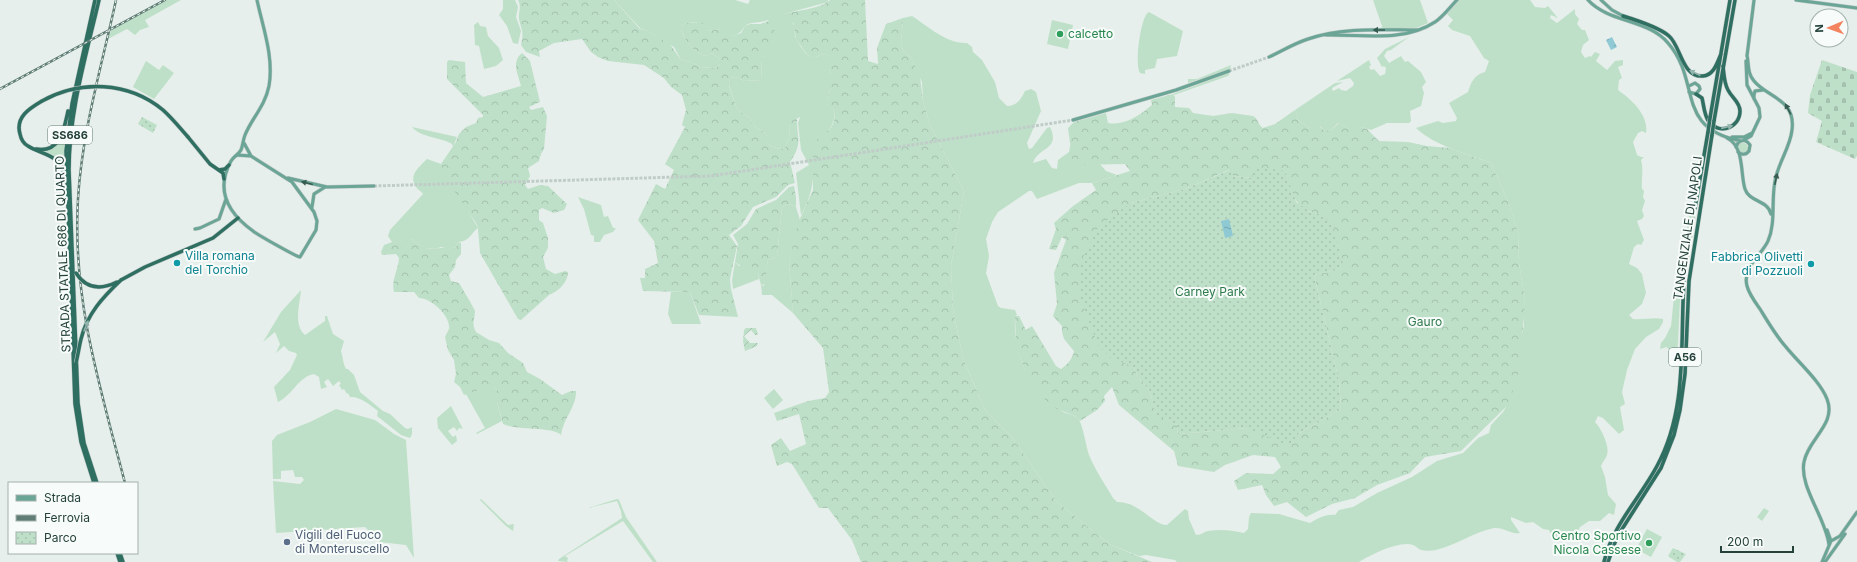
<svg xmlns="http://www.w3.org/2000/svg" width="1857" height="562" font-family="Inter,sans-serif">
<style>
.grass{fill:#bfe0c8}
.forest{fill:url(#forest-crowns);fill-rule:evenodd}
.cemetery{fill:url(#cemetery-stones)}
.park{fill:url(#park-dots)}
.garden{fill:url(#garden-furrows)}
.water{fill:url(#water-ripples)}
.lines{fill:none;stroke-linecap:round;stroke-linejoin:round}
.major-tunnel{stroke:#bfccc8;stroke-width:3;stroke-dasharray:3 1.5;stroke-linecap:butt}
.highway-tunnel{stroke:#bfccc8;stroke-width:3.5;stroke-dasharray:3.5 2;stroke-linecap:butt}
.major-casing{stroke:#c2cac8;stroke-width:4}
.highway-casing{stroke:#c2cac8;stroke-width:4.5}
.major{stroke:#6aa596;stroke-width:3}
.highway{stroke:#2f6f62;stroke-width:3.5}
.rail-casing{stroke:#5f7d75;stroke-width:2.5}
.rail{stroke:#f7fbf9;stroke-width:1;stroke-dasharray:3;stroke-linecap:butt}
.highway-bridge-casing{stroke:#c2cac8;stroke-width:4.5;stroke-linecap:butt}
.highway-bridge{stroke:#2f6f62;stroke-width:3.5}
.oneway{fill:#365b51}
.oneway2{fill:#93b5ae}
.leisure-dot{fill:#2e9e5b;stroke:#f7fbf9;stroke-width:1.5}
.culture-dot{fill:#0f9aa8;stroke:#f7fbf9;stroke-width:1.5}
.service-dot{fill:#5c6f8a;stroke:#f7fbf9;stroke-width:1.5}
.labels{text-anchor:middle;stroke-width:4;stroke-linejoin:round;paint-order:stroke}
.shield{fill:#f7fbf9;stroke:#637a73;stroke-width:1}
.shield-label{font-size:11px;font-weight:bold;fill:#24423a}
.leisure-label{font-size:12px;fill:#27864d;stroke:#f7fbf9;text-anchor:start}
.street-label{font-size:12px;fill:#24423a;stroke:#f7fbf9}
.culture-label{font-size:12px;fill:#0d838f;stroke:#f7fbf9;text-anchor:start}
.park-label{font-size:12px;fill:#2d7a4b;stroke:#f7fbf9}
.service-label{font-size:12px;fill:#4e5e75;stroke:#f7fbf9;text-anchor:start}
</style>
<defs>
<pattern id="forest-crowns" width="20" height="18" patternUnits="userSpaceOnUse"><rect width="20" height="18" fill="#bfe0c8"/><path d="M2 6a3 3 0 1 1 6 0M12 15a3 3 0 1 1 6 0" fill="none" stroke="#a4c1ad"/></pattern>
<pattern id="cemetery-stones" width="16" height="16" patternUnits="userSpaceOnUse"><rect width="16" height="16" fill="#bfe0c8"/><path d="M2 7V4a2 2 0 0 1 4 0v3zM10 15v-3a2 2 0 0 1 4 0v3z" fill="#a4c1ad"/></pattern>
<pattern id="park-dots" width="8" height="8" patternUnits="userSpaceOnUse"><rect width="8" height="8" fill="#bfe0c8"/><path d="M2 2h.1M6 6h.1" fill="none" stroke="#a4c1ad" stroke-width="1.8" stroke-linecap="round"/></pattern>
<pattern id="garden-furrows" width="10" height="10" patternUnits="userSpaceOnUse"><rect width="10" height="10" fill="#bfe0c8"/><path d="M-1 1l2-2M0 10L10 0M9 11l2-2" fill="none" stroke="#a4c1ad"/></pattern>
<pattern id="water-ripples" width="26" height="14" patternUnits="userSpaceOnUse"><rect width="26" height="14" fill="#8ec9d4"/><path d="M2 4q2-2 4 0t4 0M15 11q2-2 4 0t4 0" fill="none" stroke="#74a5ad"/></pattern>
</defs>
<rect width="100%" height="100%" fill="#e6efeb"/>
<path class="grass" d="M 166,0 L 181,0 L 145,20 L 149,27 L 140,30 L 135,35 L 127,29 L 108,39 L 111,30 Z
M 503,0 L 515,0 L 518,7 L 516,17 L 521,31 L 518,44 L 513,43 L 507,26 L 499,15 L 503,9 Z
M 614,0 L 735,0 L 748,4 L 750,0 L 828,0 L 828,2 L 784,14 L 795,26 C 795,30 794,35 796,39 C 799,44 807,59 815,57 C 820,56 823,52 829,56 L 829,69 L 831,74 L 831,88 L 827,98 C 828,102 832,104 833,108 C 839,126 823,135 813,147 C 814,173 815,191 801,215 L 796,173 L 809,165 L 801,150 L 798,123 L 800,117 L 790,122 L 789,138 L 785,148 L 780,149 L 770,146 L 767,142 L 767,136 L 764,132 L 755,127 L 750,118 L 737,109 L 729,85 L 730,78 L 735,77 L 745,81 L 761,80 L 762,58 C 776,42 778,39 768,20 C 761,23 755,22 748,24 C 742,27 743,33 733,36 L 722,29 L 708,31 L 697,22 L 686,23 L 681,26 C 680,35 694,52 702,55 C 706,56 709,55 712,53 L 720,59 L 720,64 L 716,68 L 700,67 L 691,62 L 681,60 L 674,47 L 646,30 L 641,29 Z
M 1373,0 L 1420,0 L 1428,23 L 1414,29 L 1383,29 Z
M 1459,0 L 1530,0 L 1535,7 L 1545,8 L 1548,6 L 1558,18 L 1551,15 L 1550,18 L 1557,23 L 1575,9 L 1575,14 L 1579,19 L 1577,24 L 1582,30 L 1585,30 L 1589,40 L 1583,45 L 1581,52 L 1585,58 L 1590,56 L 1591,57 L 1595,52 L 1600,54 L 1596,61 L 1607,70 L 1615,61 L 1623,60 L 1623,65 L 1618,67 L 1622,78 L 1619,80 L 1618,90 C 1631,99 1649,115 1646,133 L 1642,131 L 1638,133 L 1633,142 L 1637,155 L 1641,157 L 1644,157 L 1641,160 C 1644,171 1641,178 1642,189 L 1644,191 L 1643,197 L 1645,201 L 1642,210 L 1644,216 L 1642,219 L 1637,221 L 1644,240 L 1641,245 L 1638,244 L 1634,247 L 1629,264 L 1637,268 L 1642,274 L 1646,293 L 1642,304 L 1629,315 L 1633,319 C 1643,320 1653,317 1663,319 L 1663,322 L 1659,329 L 1646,337 L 1635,349 L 1627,370 L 1622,392 L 1625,404 L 1620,407 L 1624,430 L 1619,434 L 1603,418 L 1598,416 L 1595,422 C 1601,428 1610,446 1607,455 C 1606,459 1602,462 1601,466 L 1605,477 L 1608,495 L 1616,504 L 1614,515 L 1609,513 L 1600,521 L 1589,521 L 1580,527 L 1575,538 L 1567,535 L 1556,537 L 1551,534 L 1549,530 L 1543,529 L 1533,522 L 1526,523 L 1511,517 L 1511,520 L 1520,533 C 1512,535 1504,527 1494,528 C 1473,532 1457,545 1436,550 C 1432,551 1425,551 1421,550 C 1418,549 1416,546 1413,545 C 1400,540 1370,555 1359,562 L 1177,562 L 1175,560 L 1146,555 L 1139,556 L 1109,544 L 1056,501 L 1012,437 L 985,410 L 963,358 L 953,310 L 951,266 L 964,191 L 930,125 L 923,101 L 922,82 L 911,58 L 903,50 L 901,44 L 903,18 L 912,16 C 929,27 947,44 967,43 L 972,47 L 973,52 L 982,60 L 995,82 L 999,98 L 1007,106 C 1017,106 1021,99 1025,91 L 1031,89 L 1036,92 L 1041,111 L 1027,143 L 1029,149 L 1032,148 L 1047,128 L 1050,127 C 1061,150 1038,147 1033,163 L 1046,159 L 1052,168 L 1057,169 L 1058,160 L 1069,152 L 1070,146 L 1074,144 L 1099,163 L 1106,171 L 1117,175 L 1092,183 L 1079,183 L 1037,199 L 1032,191 L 1029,191 L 998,212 L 992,222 L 986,239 L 989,256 L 986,273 L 998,306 L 1001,308 L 1015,310 L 1017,315 L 1015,316 C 1013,357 1028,385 1060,410 C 1066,415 1074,413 1079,420 C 1083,426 1086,446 1089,455 C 1095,470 1105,484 1113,498 L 1117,502 C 1139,501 1154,526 1167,525 L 1185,509 L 1188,511 L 1189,519 L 1196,535 C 1202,535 1203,532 1208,531 C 1221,529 1231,530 1244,533 L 1248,529 L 1249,517 L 1251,513 L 1279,514 L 1310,523 C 1319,518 1325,514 1335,515 L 1339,510 L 1353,507 L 1377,493 L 1412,477 L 1437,461 L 1463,453 L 1478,438 L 1489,433 L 1491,425 L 1503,412 L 1508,404 L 1524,325 L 1523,316 L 1525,299 L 1519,263 L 1518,233 L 1509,204 L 1491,163 C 1465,153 1435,146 1416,128 L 1438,121 L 1443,123 L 1456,121 L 1457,118 L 1449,103 L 1468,92 C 1471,82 1474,75 1485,72 L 1489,61 L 1484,58 L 1470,36 L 1452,30 L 1448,26 L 1453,20 L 1447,14 Z
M 1149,12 L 1183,31 L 1177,56 L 1157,59 L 1155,68 L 1145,70 L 1145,74 L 1140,73 C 1134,65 1141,14 1149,12 Z
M 1052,20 L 1073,25 L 1068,49 L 1047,44 Z
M 478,22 L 480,26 L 486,27 L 488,36 L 499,48 L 503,60 L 496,66 L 484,69 L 479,46 L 475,45 L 474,25 Z
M 1409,37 L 1391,50 L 1387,51 L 1384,56 L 1389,63 L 1401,56 L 1405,62 L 1408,61 L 1421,72 L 1426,82 L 1422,87 L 1424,93 L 1421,106 L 1410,111 L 1411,121 L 1409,123 L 1387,123 L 1371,130 L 1361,127 L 1347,127 L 1338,123 L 1331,130 L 1325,131 L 1320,126 L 1310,128 L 1298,120 L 1295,110 L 1335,83 L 1343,82 L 1332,88 L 1333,91 L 1339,88 L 1341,90 L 1346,91 L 1353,86 L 1354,83 L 1350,78 L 1337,81 L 1369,60 L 1371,65 L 1369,67 L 1371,70 L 1374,69 L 1380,76 L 1385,74 L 1386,68 L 1384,66 L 1382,67 L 1377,58 L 1385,49 Z
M 146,61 L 159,70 L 163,65 L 174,73 L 154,99 L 133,87 Z
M 1231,65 L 1229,75 L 1228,76 L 1174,95 L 1173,94 L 1229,73 L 1228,70 L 1227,70 L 1188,83 L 1188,79 L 1197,79 Z
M 412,127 L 457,137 L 453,147 L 452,144 C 441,137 421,138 412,127 Z
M 64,135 L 65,135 L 64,167 L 43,151 C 53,150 60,144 64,135 Z
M1738 148a5 5 0 1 1 10 0a5 5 0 1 1-10 0Z
M 427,159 L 441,164 L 478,228 C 471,233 469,242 458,242 L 456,247 L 451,249 L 441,247 L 435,249 L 424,248 L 411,239 L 392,242 L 388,236 L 390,230 L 423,194 C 421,191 418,190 416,187 C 408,175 419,167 427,159 Z
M 578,197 L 601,205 L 604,217 L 608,216 L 613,228 L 616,228 L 613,232 L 604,235 L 600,242 L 594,242 L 594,236 L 591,235 L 584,209 Z
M 789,204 L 796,207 L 800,220 L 789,262 L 793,313 L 772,295 L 762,295 L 761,285 L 764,286 L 768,260 L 775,258 L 777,256 L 782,207 Z
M 1690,208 L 1696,209 L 1686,280 L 1681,280 L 1677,363 L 1667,347 L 1660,349 L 1661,343 L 1665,338 L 1671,326 L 1674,296 L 1681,271 Z
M 735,262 L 739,266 L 752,265 L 758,274 L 759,279 L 733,289 L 732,280 Z
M 301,290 C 300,304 293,325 305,335 L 325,321 L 325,316 L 327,316 L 333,334 L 344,341 L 341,351 C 343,358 343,363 346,369 L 348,369 L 354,375 L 360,392 L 383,411 L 390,414 L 405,428 L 408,429 L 412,427 L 412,434 L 410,438 L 401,435 L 377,416 L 378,411 C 370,405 360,396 350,397 L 348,393 L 347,394 L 344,389 L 342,390 L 339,385 L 341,384 L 339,381 L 333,386 L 328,379 L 324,382 L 327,387 L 321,389 L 319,377 L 314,374 C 298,377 293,395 278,402 L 274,387 L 290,370 L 297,355 L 296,353 L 289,351 L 284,346 L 276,353 L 280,344 L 275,332 L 263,342 L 281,312 Z
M 671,292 L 690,292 L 701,324 L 672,324 L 668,314 Z
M 489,386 L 495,387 L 497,391 L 497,402 L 502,421 L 477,434 L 476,433 L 485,428 L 466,394 Z
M 774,389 L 783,400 L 773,409 L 764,398 Z
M 451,406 L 463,429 L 459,428 L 457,431 L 454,427 L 448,431 L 453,437 L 456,435 L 457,441 L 452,445 L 438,428 L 437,418 Z
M 336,409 L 375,420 L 394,434 L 406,440 L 414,558 L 406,545 L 380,542 L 374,538 L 370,539 L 369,531 L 365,527 L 276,533 L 273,481 L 300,484 L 304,480 L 302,477 L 295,477 L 293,470 L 281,471 L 281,479 L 273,479 L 272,441 L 277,435 L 310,422 Z
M 481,499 L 508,525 L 514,524 L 513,531 L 506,526 L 480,500 Z
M 617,499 L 619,500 L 626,517 L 657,562 L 653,562 L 623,521 L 565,556 L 568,558 L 567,561 L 569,562 L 558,561 L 559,559 L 622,518 L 621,511 L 617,501 L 588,508 Z
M 1764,508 L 1769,511 L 1762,521 L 1757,517 Z
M 1647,529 L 1662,537 L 1651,557 L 1636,549 Z"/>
<path class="forest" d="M 518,0 L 614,0 L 640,29 L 646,30 L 670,44 L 681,60 L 691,62 L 700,67 L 716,68 L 720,64 L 720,59 L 712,53 C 709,55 706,56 702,55 C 694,52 680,35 681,26 L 686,23 L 702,22 L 708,31 L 727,28 L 733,36 L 741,33 L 745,26 L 750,24 L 761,24 L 771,20 L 773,21 L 775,34 L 773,47 L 762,58 L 761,80 L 745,81 L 735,77 L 730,78 L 729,86 L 737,109 L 750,118 L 755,127 L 764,132 L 767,136 L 767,142 L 770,146 L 780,149 L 785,148 L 789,138 L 790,122 L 794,119 L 797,119 C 797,140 803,143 790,162 L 795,183 L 788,185 L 776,197 L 753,207 L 741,226 L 729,235 L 737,246 L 730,279 L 731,289 L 738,317 L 699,315 L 690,292 L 643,291 L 640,278 L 645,278 L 645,269 L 658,263 L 654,241 L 638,220 L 656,184 L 665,189 L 674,170 L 665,164 L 685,127 L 682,125 L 686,110 L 682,95 L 671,87 L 664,78 L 644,65 L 608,61 L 598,57 L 591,52 L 582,39 L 554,43 L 539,51 L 540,57 L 526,52 L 521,45 C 524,29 522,33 519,19 C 518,12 522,7 518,0 Z
M 830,0 L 865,0 L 868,61 L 878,64 L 877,48 L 886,24 L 903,18 L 901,44 L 903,50 L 911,58 L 920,76 L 923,101 L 930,125 L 964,191 L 951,266 L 953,310 L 963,358 L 985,410 L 1012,437 L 1056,501 L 1109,544 L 1152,562 L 861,562 L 852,540 L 828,508 L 819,508 L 792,464 L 787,462 L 777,466 L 771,445 L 781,438 L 790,451 L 806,444 L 799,414 L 777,421 L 774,413 L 808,401 L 825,398 L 829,392 L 823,348 L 793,313 L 789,262 L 798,223 L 813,190 L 813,147 C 819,131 838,133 834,111 C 833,106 828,103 827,98 L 831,88 L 831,74 L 829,69 L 829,56 L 824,54 L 812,58 C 804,53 802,46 796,40 L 794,24 C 790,20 783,19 784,14 C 795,11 823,8 830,0 Z
M 522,53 L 530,61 L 540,102 L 529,107 L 531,110 L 543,107 L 547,116 L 544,149 L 541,154 L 539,161 L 528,168 L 530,176 L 525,185 L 528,189 L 540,185 L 548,186 L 567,204 L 564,210 L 554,213 L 542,208 L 539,210 L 539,220 L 543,223 L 548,238 L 548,248 L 543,257 L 546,269 L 555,274 L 565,271 L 568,272 C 568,282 558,292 549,295 L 521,320 L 518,319 L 480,253 L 478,228 L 476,223 L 446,179 L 441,164 L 456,142 L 459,134 L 466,127 L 476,123 L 478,118 L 483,117 L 483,115 L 447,79 L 447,62 L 449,60 L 465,62 L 466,83 L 483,97 L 521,86 C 518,74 511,62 522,53 Z
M 1173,94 L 1175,97 L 1175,107 L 1189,108 L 1193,113 L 1213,116 L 1232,113 L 1253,116 C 1258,118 1258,125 1263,128 L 1275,124 L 1295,110 L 1298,120 L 1310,128 L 1317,124 L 1325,131 L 1331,130 L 1339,123 L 1347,127 L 1361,127 L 1367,129 L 1379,141 L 1408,142 L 1427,146 L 1449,148 L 1491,163 L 1509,204 L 1518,233 L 1519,263 L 1525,299 L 1520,367 L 1509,404 L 1461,451 L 1425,457 L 1410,473 L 1377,485 L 1355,498 L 1332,504 L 1306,517 L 1287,502 L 1274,506 L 1266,495 L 1262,485 L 1238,490 L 1234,481 L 1246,473 L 1273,474 L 1281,467 L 1275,457 L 1253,455 L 1225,465 L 1214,472 L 1178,466 L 1174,451 L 1119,405 L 1112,387 L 1104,396 L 1105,401 L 1097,410 L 1080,421 L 1075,416 L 1057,409 L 1043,398 L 1026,373 L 1016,347 L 1015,316 L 1019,316 L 1026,330 L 1032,326 L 1056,366 L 1061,369 C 1067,365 1073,358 1074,351 L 1064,339 L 1062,332 L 1062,326 L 1053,316 L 1057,304 L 1054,273 L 1066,240 L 1062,237 L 1056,250 L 1049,249 L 1056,229 L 1054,223 L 1073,206 L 1096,190 L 1092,183 L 1130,171 L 1125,164 L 1073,165 L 1068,128 L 1074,122 L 1106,113 L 1108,123 C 1125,126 1140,115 1152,105 L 1151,100 ZM 1229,170 L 1233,176 L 1252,178 L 1285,171 C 1292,193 1294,211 1321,214 L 1343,268 L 1314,275 L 1339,381 L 1341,409 L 1298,434 L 1247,428 L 1178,434 L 1177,425 L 1156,414 L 1150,391 L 1138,377 L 1134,367 L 1131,203 L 1185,189 Z
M 794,186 L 796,197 L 796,207 L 789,204 L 782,207 L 777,256 L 775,258 L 768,260 L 765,284 L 761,285 L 758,274 L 754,271 L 752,266 L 742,267 L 735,262 L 738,244 L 733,235 L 747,224 L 756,209 L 776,200 L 789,187 Z
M 411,239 C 418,244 426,250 435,249 C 442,248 444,246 451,249 L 456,247 L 458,242 L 461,243 L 461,254 L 456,260 L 455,267 L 449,275 L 451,281 L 459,283 C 461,286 474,308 475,311 C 475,319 471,323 476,332 L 489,340 L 499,343 L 508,353 L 523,363 L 527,372 L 540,379 L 562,395 L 571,391 L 576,391 C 577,406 563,419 561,435 C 552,426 518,431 503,424 L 497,402 L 497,391 L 495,387 L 484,388 L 464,395 L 460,387 L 454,382 L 456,374 L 454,360 L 448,350 L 445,337 C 446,334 448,332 449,329 C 451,316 431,298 419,298 L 414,292 L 394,292 C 391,280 398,271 399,258 L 396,254 L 382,255 L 381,252 L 384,245 L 395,241 Z"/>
<path class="cemetery" d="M 1822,60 L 1857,72 L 1857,156 L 1855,159 L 1816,142 L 1822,121 L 1808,113 L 1810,95 Z"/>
<path class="park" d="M 142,117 L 157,125 L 153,133 L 138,124 Z
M 1257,167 L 1285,171 L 1296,202 L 1310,212 L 1321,214 L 1333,225 L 1344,268 L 1314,275 L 1339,381 L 1341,409 L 1298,434 L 1290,446 L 1247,428 L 1178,434 L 1177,425 L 1156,415 L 1150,391 L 1138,377 L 1134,367 L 1111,358 L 1098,345 L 1079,295 L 1080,263 L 1099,226 L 1131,203 L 1185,189 L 1230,170 L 1233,176 L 1252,178 L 1253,171 Z
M 1673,548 L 1686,554 L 1680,562 L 1677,562 L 1668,556 Z"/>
<path class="garden" d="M 746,328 L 756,328 L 758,335 L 755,335 L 751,330 L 744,336 L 750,343 L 758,343 L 757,346 L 745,351 L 743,341 L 744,330 Z"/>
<path class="water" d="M 1612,37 L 1617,47 L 1611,50 L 1606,40 Z
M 1229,219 L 1233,236 L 1225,238 L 1221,221 Z"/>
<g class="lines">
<path class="major-tunnel" d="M 1229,71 L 1269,57
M 374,186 L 711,176 L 1073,120"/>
<path class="highway-tunnel" d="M 1684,280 L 1695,208"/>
<g class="major-casing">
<path id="major" d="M 1588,0 C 1609,23 1648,19 1668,43 C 1702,82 1674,128 1741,141
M 1601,0 L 1612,10 L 1625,17
M 1796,0 L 1857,8
M 1326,35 C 1362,34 1403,43 1435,22 C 1443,17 1450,7 1457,0
M 1747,55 C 1749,64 1747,73 1754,81 C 1768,98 1796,99 1792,130 C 1790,148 1778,163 1775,181 C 1771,201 1776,223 1768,241 C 1761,256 1742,267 1747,286 C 1749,294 1755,302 1760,309 C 1768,322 1776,336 1786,347 C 1798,362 1820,381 1827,399 C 1837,424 1808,439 1804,462 C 1799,487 1826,518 1829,545
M 1747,56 L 1754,0
M 1269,57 C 1282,51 1295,43 1308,39 C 1343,27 1382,30 1418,30
M 1689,86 L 1695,83 L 1699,86 L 1700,89 L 1696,94 L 1689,92
M 1754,99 L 1754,95 L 1755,91 L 1763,90
M 1073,120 L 1176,90 L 1229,71
M 1732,137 L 1744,137 L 1752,133
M 1727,138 C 1745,147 1740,174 1745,189 C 1749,202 1768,200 1771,214
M 1744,140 L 1751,136 L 1760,117 L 1759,108 L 1747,85 L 1746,61
M 244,143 L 251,156 L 292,182 L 314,212 L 317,221 L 316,230 L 300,257 C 297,257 258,235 253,231 C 228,213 215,190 231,161 C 234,156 238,155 241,150 C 243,145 243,140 245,135 C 252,118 265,106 269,86 C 274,57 263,28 257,0
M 1736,147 L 1738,143 C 1742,139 1747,140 1750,145 L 1749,151 C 1746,155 1742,155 1738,152
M 237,155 L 251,156
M 288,178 L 327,187 L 374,186
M 312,207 L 314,194 L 325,187
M 195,229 L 200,228 L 219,219 L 226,199
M 1827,530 L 1831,541
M 1822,562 L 1831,541 L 1840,536 L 1857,512
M 1825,562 L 1845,534"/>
</g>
<g class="highway-casing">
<path id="highway" d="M 1623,16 C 1636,20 1660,28 1669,36 C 1681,46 1682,78 1703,76 C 1714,75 1717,63 1721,54
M 1696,94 L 1702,98 C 1704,106 1704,115 1709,122 C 1719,135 1740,128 1740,111 C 1740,102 1732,98 1728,90 C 1724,83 1724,74 1723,66
M 42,101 C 30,108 15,117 20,134 C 21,139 24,144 28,146 C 37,152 48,153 56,160 C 62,164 63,170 65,176
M 1710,118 L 1730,0
M 1714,121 L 1735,0
M 188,137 L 210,164 L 223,173 L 224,179
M 36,149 C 61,153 64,129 68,111
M 219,170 L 225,169 L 229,165
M 1695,208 L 1708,132
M 121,280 L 145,267 L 213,238 L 238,218
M 94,483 L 81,442 L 75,404 L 66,151 L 72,104 L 95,0
M 97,483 L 84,443 L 78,403 L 69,170 C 69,112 86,56 99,0
M 117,553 L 120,562
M 120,553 L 123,562
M 1604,562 C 1612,526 1640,498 1657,466 C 1688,410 1680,342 1684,280
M 1608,562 L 1617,537 L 1661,468 L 1674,435 L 1680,410 L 1685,374 L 1689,281 L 1712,135"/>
</g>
<use href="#major" class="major"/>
<use href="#highway" class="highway"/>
<g class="rail-casing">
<path id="rail" d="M 116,0 C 102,65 82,131 78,199 C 72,299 100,387 125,483
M 0,89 L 165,0"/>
</g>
<use href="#rail" class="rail"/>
<g class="highway-bridge-casing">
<path id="highway-bridge" d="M 42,101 C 80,80 128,81 163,110 C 172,118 180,128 188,137
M 1708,132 L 1710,118
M 1712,135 L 1714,121
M 76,273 C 86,289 101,290 117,282
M 76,363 C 78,355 79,347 81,339 C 87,314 103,297 121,280"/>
</g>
<use href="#highway-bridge" class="highway-bridge"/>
</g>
<defs><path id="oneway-solid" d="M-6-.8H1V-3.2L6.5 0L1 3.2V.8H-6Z"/></defs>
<g class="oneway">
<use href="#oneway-solid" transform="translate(1379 30) rotate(180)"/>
<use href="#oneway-solid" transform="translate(1788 109) rotate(-118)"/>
<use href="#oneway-solid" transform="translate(1776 179) rotate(-78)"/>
<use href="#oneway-solid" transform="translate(307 183) rotate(-166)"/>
</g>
<g class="oneway2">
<use href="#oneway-solid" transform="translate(1695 73) rotate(-156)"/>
<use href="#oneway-solid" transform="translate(1727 127) rotate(-13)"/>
<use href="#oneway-solid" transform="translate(86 326) rotate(-68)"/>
</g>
<g class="leisure-dot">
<circle cx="1060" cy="34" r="4"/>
<circle cx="1649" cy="543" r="4"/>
</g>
<g class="culture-dot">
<circle cx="177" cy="263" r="4"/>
<circle cx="1811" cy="264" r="4"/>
</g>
<circle class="service-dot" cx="287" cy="542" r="4"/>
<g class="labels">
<g class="shield">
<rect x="48" y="126" width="44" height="18" rx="3"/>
<rect x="1669" y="348" width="32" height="18" rx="3"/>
</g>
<g class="shield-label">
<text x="70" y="139">SS686</text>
<text x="1685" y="361">A56</text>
</g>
<g class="leisure-label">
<text x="1068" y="38">calcetto</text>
<text x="1641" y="540" text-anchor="end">Centro Sportivo<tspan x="1641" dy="14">Nicola Cassese</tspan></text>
</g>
<g class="street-label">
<text transform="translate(1688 228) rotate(-82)" y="4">TANGENZIALE DI NAPOLI</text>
<text transform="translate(63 254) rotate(-92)" y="4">STRADA STATALE 686 DI QUARTO</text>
</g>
<g class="culture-label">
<text x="185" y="260">Villa romana<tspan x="185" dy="14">del Torchio</tspan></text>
<text x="1803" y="261" text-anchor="end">Fabbrica Olivetti<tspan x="1803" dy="14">di Pozzuoli</tspan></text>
</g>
<g class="park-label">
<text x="1210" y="296">Carney Park</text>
<text x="1425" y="326">Gauro</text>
</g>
<g class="service-label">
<text x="295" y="539">Vigili del Fuoco<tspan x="295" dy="14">di Monteruscello</tspan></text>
</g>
</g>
<rect x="8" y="482" width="130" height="72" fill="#f7fbf9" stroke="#a3b1ad"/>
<rect x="16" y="495" width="20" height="6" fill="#6aa596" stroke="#a3b1ad"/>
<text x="44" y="502" font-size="12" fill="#24423a">Strada</text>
<rect x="16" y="515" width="20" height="6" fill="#5f7d75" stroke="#a3b1ad"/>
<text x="44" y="522" font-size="12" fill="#24423a">Ferrovia</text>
<rect x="16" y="532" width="20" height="12" fill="url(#park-dots)" stroke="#a3b1ad"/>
<text x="44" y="542" font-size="12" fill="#24423a">Parco</text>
<g transform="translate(1829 28) rotate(268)"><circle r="19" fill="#f7fbf9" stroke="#a3b1ad"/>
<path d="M0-3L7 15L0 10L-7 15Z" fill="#f4845f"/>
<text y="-6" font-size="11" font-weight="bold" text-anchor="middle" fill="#24423a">N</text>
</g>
<path d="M1721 546v6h72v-6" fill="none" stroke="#24423a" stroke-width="2"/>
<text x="1727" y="546" font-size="12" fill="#24423a" stroke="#f7fbf9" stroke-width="3" paint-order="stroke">200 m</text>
</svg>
